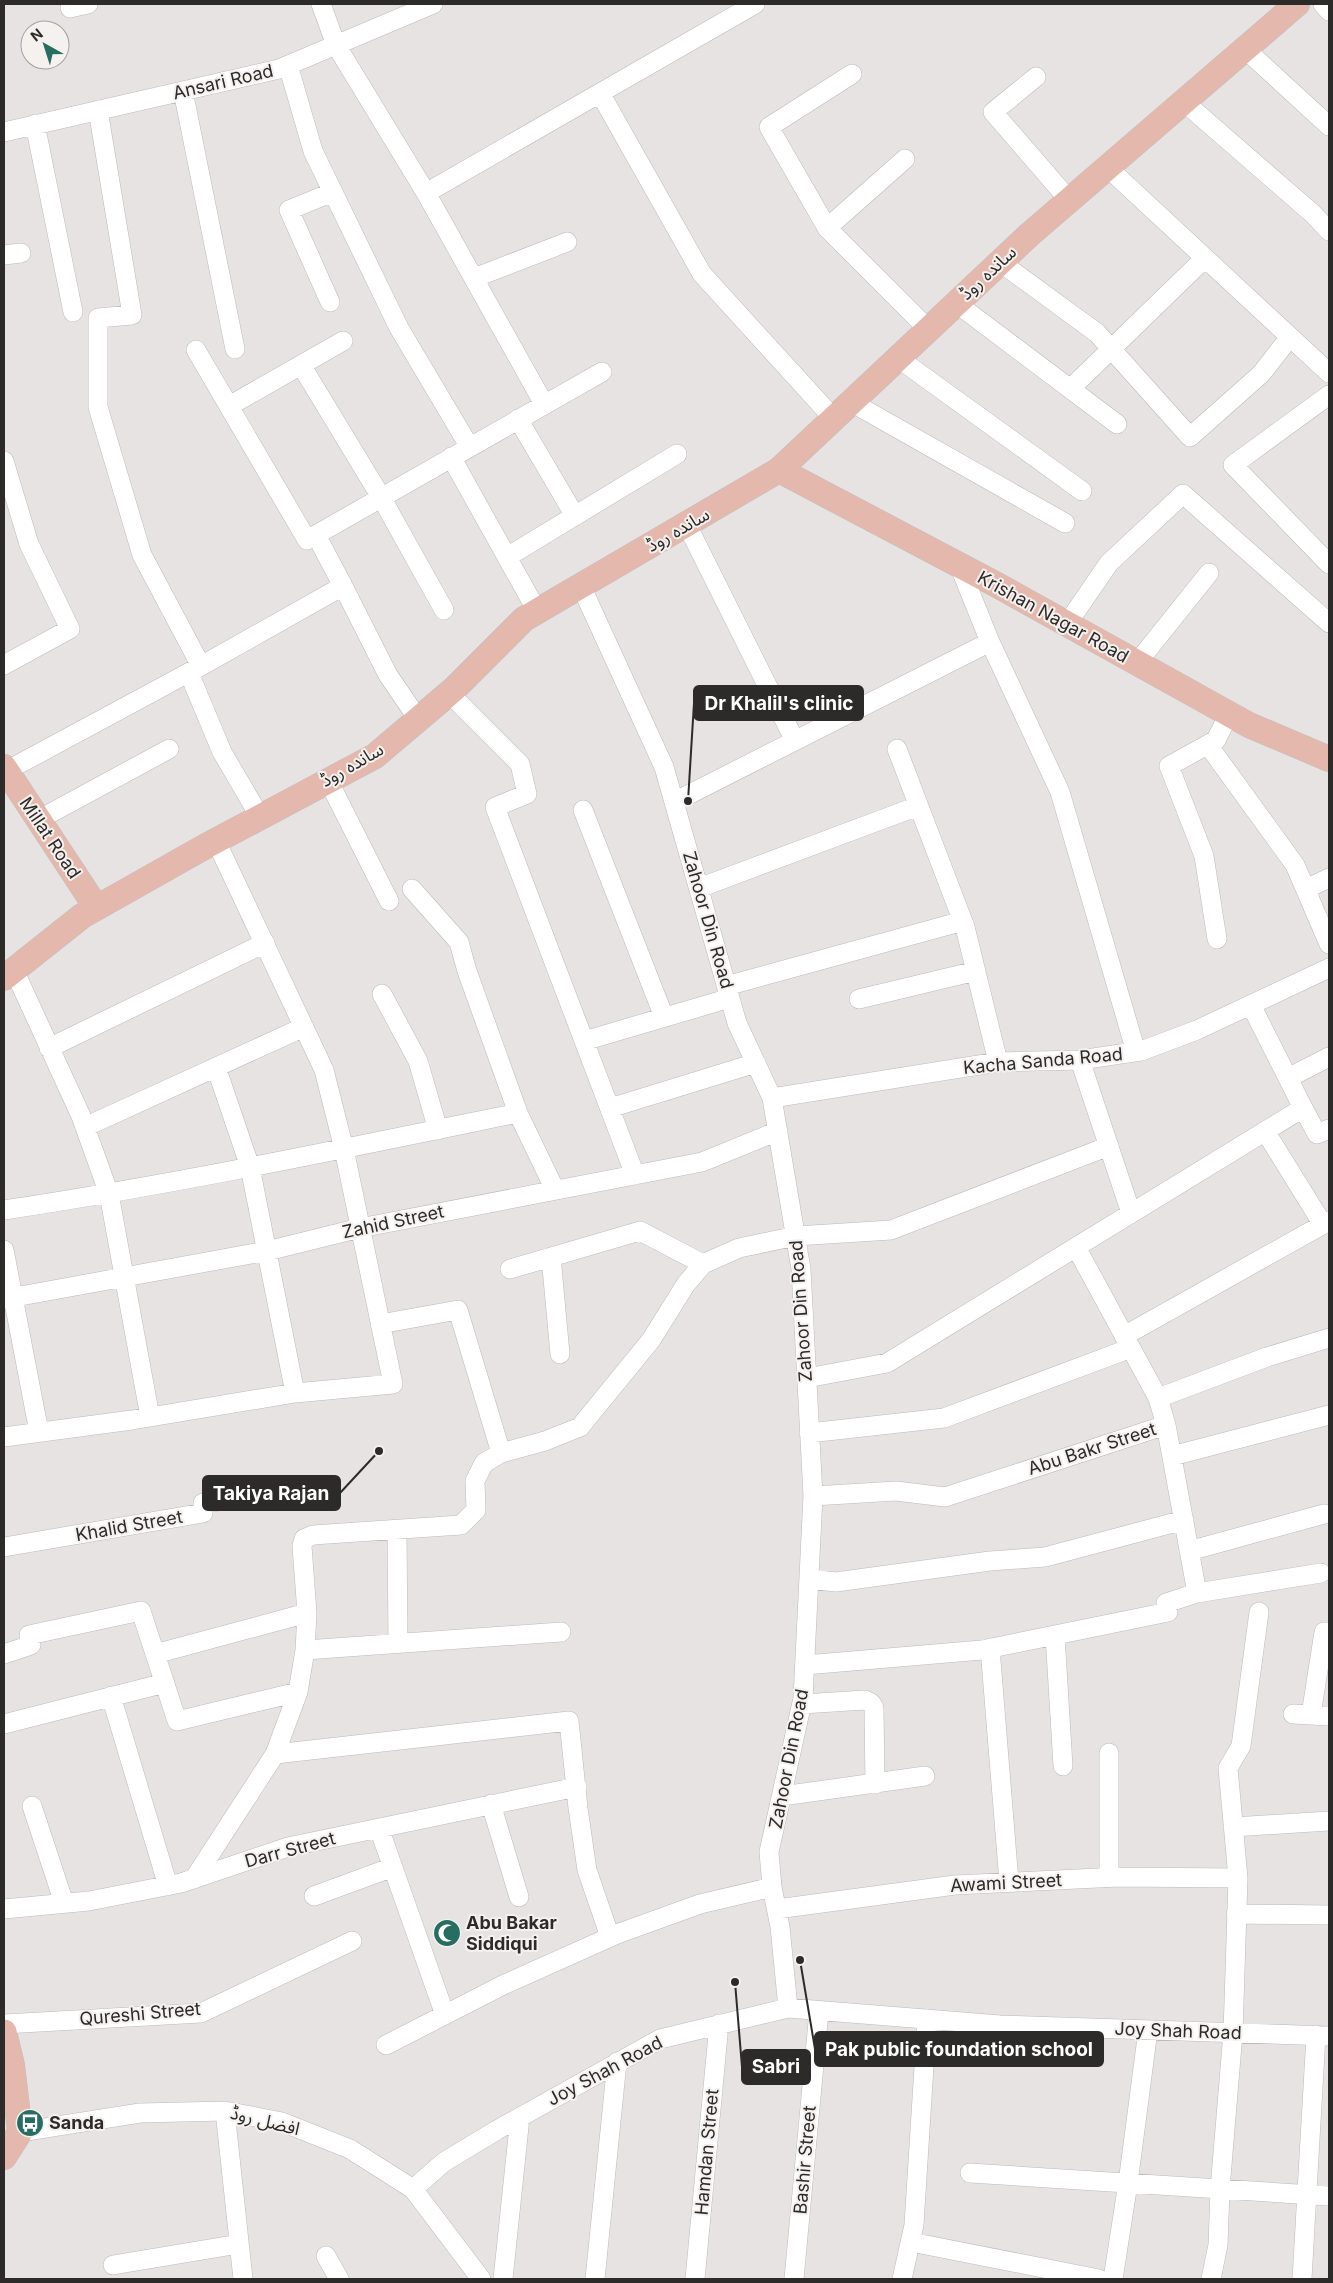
<svg xmlns="http://www.w3.org/2000/svg" width="1333" height="2283" font-family="Inter,'Noto Sans Arabic',sans-serif">
<style>
.lines{fill:none;stroke-linecap:round;stroke-linejoin:round}
.minor-casing{stroke:#bdbab8;stroke-width:20}
.major-casing{stroke:#c0bfbf;stroke-width:26}
.minor{stroke:#fff;stroke-width:19}
.major{stroke:#e5b8ad;stroke-width:25}
.labels{text-anchor:middle;stroke-width:4;stroke-linejoin:round;paint-order:stroke}
.street-label{font-size:18px;fill:#2c2b2a;stroke:#f4f1ef}
.poi-label{font-size:18px;font-weight:bold;fill:#2c2b2a;stroke:#f4f1ef;text-anchor:start}
.leader{fill:none;stroke:#2c2b2a;stroke-width:2}
.callout-dot{fill:#2c2b2a;stroke:#f4f1ef;stroke-width:2}
.callout{fill:#2c2b2a;stroke:#2c2b2a;stroke-width:2}
.callout-label{font-size:19px;text-anchor:middle;font-weight:bold;fill:#fff}
</style>
<rect width="100%" height="100%" fill="#e6e3e2"/>
<g class="lines">
<g class="minor-casing">
<path id="minor" d="M 321,4 L 336,45 L 426,193 L 544,404
M 1323,4 L 1329,11
M 70,8 L 88,4
M 1244,48 L 1329,126
M 288,65 L 313,151 L 399,328 L 469,446
M 852,74 L 769,127 L 827,228 L 928,329
M 1036,77 L 993,112 L 1069,200
M 183,91 L 235,349
M 600,93 L 702,274 L 834,419
M 1183,101 L 1313,214 L 1329,231
M 35,124 L 73,312
M 4,132 L 279,69 L 433,4
M 1106,166 L 1329,373
M 426,193 L 755,4
M 827,228 L 905,159
M 4,255 L 21,253
M 1000,262 L 1097,333 L 1190,437 L 1261,374 L 1290,337
M 474,278 L 567,242
M 330,302 L 289,210 L 333,192
M 956,303 L 1117,424
M 196,350 L 307,540 L 602,372
M 898,358 L 1082,491
M 301,365 L 381,497 L 444,610
M 1070,389 L 1205,258
M 1329,395 L 1233,465 L 1329,564
M 851,402 L 1065,523
M 229,406 L 343,341
M 518,419 L 575,516
M 451,457 L 537,611
M 4,461 L 29,544 L 70,629 L 4,665
M 687,525 L 795,741
M 507,557 L 677,454
M 959,565 L 990,642 L 1060,792 L 1136,1052
M 343,586 L 388,675 L 418,719
M 581,586 L 664,767 L 737,1023 L 772,1098 L 801,1269 L 813,1496 L 803,1698 L 769,1852 L 772,1887 L 780,1927 L 788,2008
M 1067,624 L 1109,563 L 1183,494 L 1329,623
M 1137,663 L 1209,573
M 201,666 L 343,586 L 316,535
M 189,673 L 222,752 L 260,817
M 449,693 L 520,764 L 527,794 L 495,807 L 635,1175
M 1208,745 L 1295,865 L 1329,944
M 897,749 L 965,927 L 998,1062
M 6,771 L 201,666 L 142,555 L 98,407 L 98,318 L 132,315 L 98,110
M 328,780 L 389,901
M 674,802 L 990,642
M 583,810 L 664,1017
M 38,820 L 169,749
M 216,841 L 324,1070 L 344,1149 L 393,1384 L 295,1393
M 699,888 L 918,806
M 412,889 L 459,942 L 467,971 L 518,1113
M 1306,889 L 1329,878
M 1217,939 L 1204,856 L 1169,766 L 1216,740 L 1229,714
M 14,970 L 81,1116 L 109,1194 L 150,1417
M 726,986 L 963,921
M 382,994 L 418,1061 L 438,1130
M 859,999 L 976,971
M 584,1041 L 730,998
M 49,1048 L 265,943
M 1080,1060 L 1131,1213
M 1288,1078 L 1329,1057
M 772,1098 L 998,1062 L 1080,1060 L 1141,1051 L 1197,1030 L 1329,968
M 610,1108 L 756,1063
M 1303,1108 L 1317,1134 L 1329,1129
M 85,1127 L 304,1027
M 1265,1131 L 1322,1223
M 4,1210 C 176,1184 347,1148 518,1113 L 555,1190
M 1076,1247 L 1158,1398
M 4,1250 L 39,1432
M 551,1257 L 560,1354
M 510,1269 L 640,1231 L 703,1264
M 4,1299 L 267,1251 L 360,1228 L 702,1162 L 778,1131
M 380,1324 L 458,1310 L 501,1453
M 1124,1336 L 1329,1221
M 807,1378 L 887,1363 L 1303,1108 L 1251,1005
M 1166,1425 L 1197,1593
M 809,1433 L 944,1418 L 1131,1348
M 4,1437 L 132,1420 L 295,1393 L 250,1167 L 216,1067
M 1172,1456 L 1329,1415
M 813,1496 L 896,1491 L 945,1497 L 1166,1425 L 1158,1398 L 1267,1357 L 1329,1338
M 397,1530 L 398,1643
M 4,1547 L 203,1513 L 203,1503 L 244,1498
M 1189,1551 L 1324,1514
M 809,1579 L 836,1582 L 990,1561 L 1045,1557 L 1184,1520
M 1055,1635 L 1063,1766
M 990,1648 L 1009,1882
M 305,1650 L 561,1632
M 4,1654 L 31,1645 L 29,1635 L 141,1611 L 177,1721 L 298,1692
M 155,1654 L 307,1613
M 805,1665 L 982,1650 L 1168,1612 L 1166,1603 L 1197,1593 L 1321,1573
M 111,1696 L 168,1886
M 802,1704 L 865,1700 L 871,1703 L 874,1708 L 875,1784
M 1293,1714 L 1329,1716
M 1311,1715 L 1324,1632 L 1329,1632
M 4,1724 L 165,1683
M 1109,1753 L 1109,1877
M 275,1754 L 569,1721 L 578,1808 L 587,1870 L 610,1937
M 782,1796 L 925,1776
M 491,1804 L 519,1897
M 32,1806 L 64,1903
M 1233,1827 L 1329,1821
M 379,1828 L 445,2015
M 194,1879 L 275,1754 L 298,1692 L 305,1650 L 307,1613 L 302,1546 L 304,1539 L 313,1535 L 461,1525 L 476,1510 L 475,1481 L 484,1463 L 501,1453 L 545,1441 L 580,1427 L 651,1340 L 686,1284 L 703,1264 L 739,1248 L 796,1236 L 891,1230 L 1109,1146
M 314,1896 L 393,1867
M 4,1909 L 89,1901 L 181,1883 L 288,1847 L 577,1787
M 777,1909 L 955,1885 L 1118,1877 L 1238,1878
M 1236,1914 L 1329,1915
M 4,2024 L 201,2013 L 352,1941
M 386,2045 L 503,1985 L 617,1934 L 700,1904 L 772,1887
M 225,2111 L 243,2279
M 20,2132 L 140,2113 L 225,2111 L 282,2122 L 350,2149 L 413,2189 L 481,2279
M 970,2173 L 1329,2196
M 413,2189 L 444,2162 L 497,2130 L 660,2039 L 788,2008 L 1000,2025 L 1329,2036
M 911,2242 L 1099,2279
M 326,2256 L 339,2279
M 113,2265 L 239,2244
M 503,2279 L 520,2117
M 595,2279 L 617,2062
M 695,2279 L 719,2024
M 794,2279 L 819,2011
M 902,2279 L 914,2225 L 927,2019
M 1113,2279 L 1128,2183 L 1148,2030
M 1211,2279 L 1218,2245 L 1220,2189 L 1233,2033 L 1238,1878 L 1228,1768 L 1241,1746 L 1259,1612
M 1302,2279 L 1316,2035"/>
</g>
<g class="major-casing">
<path id="major" d="M 779,470 L 997,585 L 1249,725 L 1329,759
M 4,767 L 96,907
M 4,978 L 82,916 L 206,846 L 375,756 L 454,689 L 524,619 L 779,470 L 1029,235 L 1297,4
M 4,2032 L 12,2065 L 20,2132 L 4,2157"/>
</g>
<use href="#minor" class="minor"/>
<use href="#major" class="major"/>
</g>
<defs>
<g id="mosque-disc" transform="scale(1.4375)"><circle r="9.5" fill="#276d62" stroke="#f4f1ef"/><path d="M3.5-4.9A6 6 0 1 0 3.5 4.9A5 5 0 1 1 3.5-4.9Z" fill="#fff"/></g>
<g id="bus-disc" transform="scale(1.4375)"><circle r="9.5" fill="#276d62" stroke="#f4f1ef"/><path d="M-5-6H5V4H4V6H2V4H-2V6H-4V4H-5ZM-3.5-4V0h7V-4ZM-3.5 1.2v1.5H-2V1.2ZM2 1.2v1.5H3.5V1.2Z" fill="#fff"/></g>
</defs>
<g fill-rule="evenodd">
<use href="#mosque-disc" x="447" y="1933"/>
<use href="#bus-disc" x="30" y="2123"/>
</g>
<g class="labels">
<g class="street-label">
<text transform="translate(223 82) rotate(-13)" y="6">Ansari Road</text>
<text transform="translate(988 273) rotate(-43)" y="6">ساندہ روڈ</text>
<text transform="translate(678 530) rotate(-30)" y="6">ساندہ روڈ</text>
<text transform="translate(1053 617) rotate(29)" y="6">Krishan Nagar Road</text>
<text transform="translate(352 765) rotate(-30)" y="6">ساندہ روڈ</text>
<text transform="translate(50 838) rotate(56)" y="6">Millat Road</text>
<text transform="translate(708 920) rotate(74)" y="6">Zahoor Din Road</text>
<text transform="translate(1043 1061) rotate(-5)" y="6">Kacha Sanda Road</text>
<text transform="translate(393 1222) rotate(-12)" y="6">Zahid Street</text>
<text transform="translate(801 1311) rotate(-94)" y="6">Zahoor Din Road</text>
<text transform="translate(1092 1449) rotate(-18)" y="6">Abu Bakr Street</text>
<text transform="translate(129 1526) rotate(-10)" y="6">Khalid Street</text>
<text transform="translate(789 1759) rotate(-79)" y="6">Zahoor Din Road</text>
<text transform="translate(290 1850) rotate(-15)" y="6">Darr Street</text>
<text transform="translate(1006 1883) rotate(-3)" y="6">Awami Street</text>
<text transform="translate(140 2014) rotate(-5)" y="6">Qureshi Street</text>
<text transform="translate(1178 2031) rotate(2)" y="6">Joy Shah Road</text>
<text transform="translate(605 2071) rotate(-28)" y="6">Joy Shah Road</text>
<text transform="translate(265 2121) rotate(14)" y="6">افضل روڈ</text>
<text transform="translate(707 2152) rotate(-85)" y="6">Hamdan Street</text>
<text transform="translate(805 2160) rotate(-85)" y="6">Bashir Street</text>
</g>
<g class="poi-label">
<text x="466" y="1929">Abu Bakar<tspan x="466" dy="21">Siddiqui</tspan></text>
<text x="49" y="2129">Sanda</text>
</g>
</g>
<path class="leader" d="M688 801L694 703M379 1451L340 1493M800 1960L815 2049M735 1982L742 2067"/>
<g class="callout-dot">
<circle cx="688" cy="801" r="5"/>
<circle cx="379" cy="1451" r="5"/>
<circle cx="800" cy="1960" r="5"/>
<circle cx="735" cy="1982" r="5"/>
</g>
<g class="callout">
<rect x="694" y="686" width="169" height="34" rx="5"/>
<rect x="203" y="1476" width="137" height="34" rx="5"/>
<rect x="815" y="2032" width="288" height="34" rx="5"/>
<rect x="742" y="2050" width="68" height="34" rx="5"/>
</g>
<g class="callout-label">
<text x="779" y="710">Dr Khalil's clinic</text>
<text x="271" y="1500">Takiya Rajan</text>
<text x="959" y="2056">Pak public foundation school</text>
<text x="776" y="2073">Sabri</text>
</g>
<rect width="1333" height="2283" fill="none" stroke="#2c2b2a" stroke-width="10"/>
<g transform="translate(45 45) rotate(321)"><circle r="24" fill="#f4f1ef" stroke="#a4a2a0"/>
<path d="M0-4L9 19L0 12L-9 19Z" fill="#276d62"/>
<text y="-8" font-size="14" font-weight="bold" text-anchor="middle" fill="#2c2b2a">N</text>
</g>
</svg>
